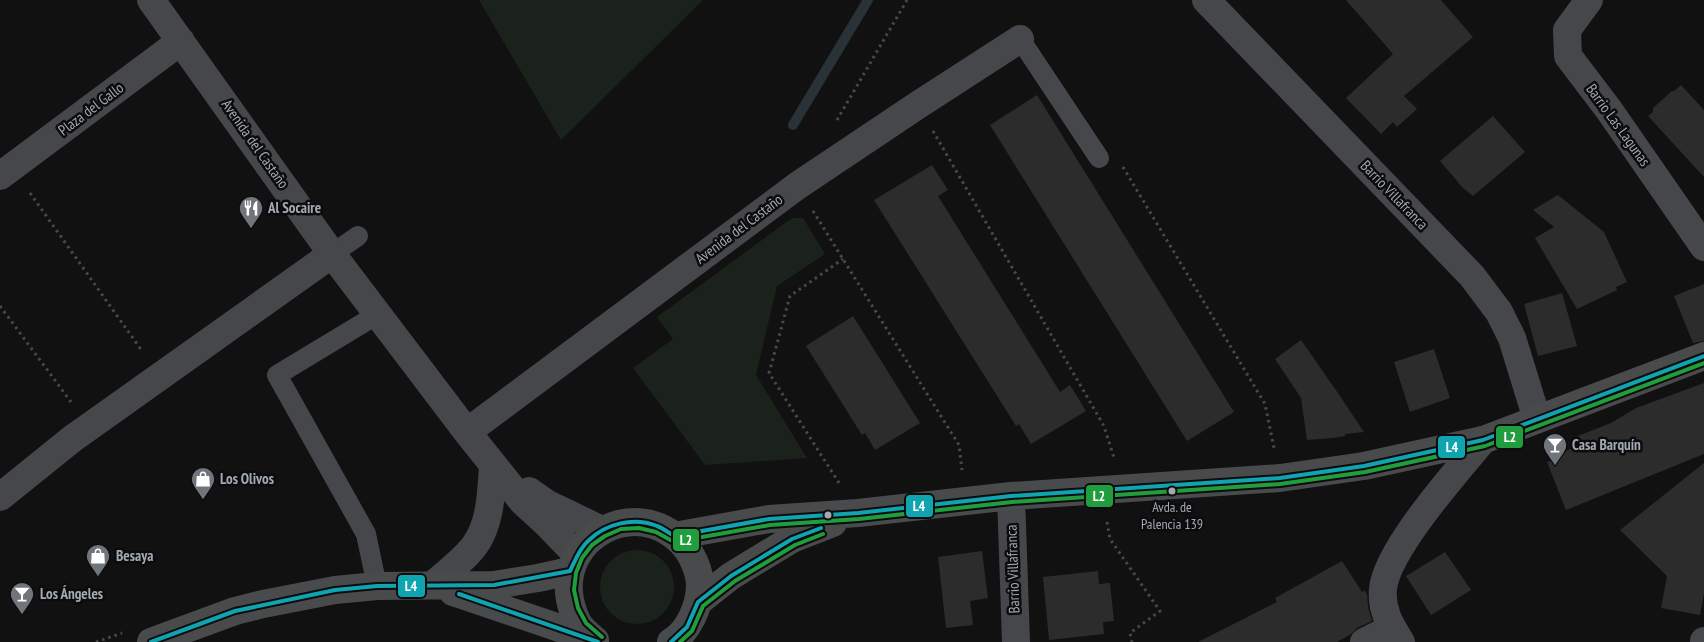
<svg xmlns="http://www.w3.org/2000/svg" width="1704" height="642" font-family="'PT Sans Narrow',sans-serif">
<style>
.green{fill:#1b221c}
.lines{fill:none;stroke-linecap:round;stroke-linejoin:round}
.stream{stroke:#293236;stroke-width:10}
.building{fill:#2c2c2d}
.path{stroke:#47494c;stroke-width:3;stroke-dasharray:2.5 4;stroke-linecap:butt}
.service{stroke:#46474a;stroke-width:20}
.minor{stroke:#46474a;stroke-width:28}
.trunk{stroke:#484a4c;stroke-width:28}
.bus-1-casing{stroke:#0c0c0d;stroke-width:8}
.bus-2-casing{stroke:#0c0c0d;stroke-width:8}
.bus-1{stroke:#10a3b0;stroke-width:4}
.bus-2{stroke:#209e3e;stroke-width:4}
.bus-dot{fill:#a3a9b3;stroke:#0c0c0d;stroke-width:2}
.labels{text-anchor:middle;stroke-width:5;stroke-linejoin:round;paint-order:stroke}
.bus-label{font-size:14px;fill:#a3a9b3;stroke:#0c0c0d}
.street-label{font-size:15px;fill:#a3a9b3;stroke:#0c0c0d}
.poi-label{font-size:15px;font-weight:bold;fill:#a3a9b3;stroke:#0c0c0d;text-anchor:start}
.line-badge{stroke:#0c0c0d;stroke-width:2}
.badge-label{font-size:14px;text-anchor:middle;font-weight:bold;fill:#fff}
</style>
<rect width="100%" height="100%" fill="#111112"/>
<path class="green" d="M 479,0 L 703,0 L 561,140 Z
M 792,218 L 803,218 L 825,254 L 777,286 L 756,375 L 807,458 L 705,465 L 633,368 L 673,339 L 657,317 Z
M600 587a37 37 0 1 1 74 0a37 37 0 1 1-74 0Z"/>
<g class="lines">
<path class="stream" d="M 793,125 L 868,0"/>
</g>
<path class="building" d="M 1346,0 L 1441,0 L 1473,37 L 1404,96 L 1417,109 L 1397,127 L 1393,122 L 1381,134 L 1346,98 L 1393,54 Z
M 1681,85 L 1704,110 L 1704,177 L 1648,116 L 1653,112 L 1653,108 L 1672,91 L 1674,91 Z
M 1037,95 L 1234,412 L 1187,441 L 990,125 Z
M 1493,116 L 1525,152 L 1473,196 L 1463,188 L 1440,161 Z
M 932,165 L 948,190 L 938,196 L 1060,392 L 1070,385 L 1086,411 L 1031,444 L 1019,424 L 1016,426 L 874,200 Z
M 1558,195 L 1604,232 L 1627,282 L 1616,287 L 1617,290 L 1577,309 L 1535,238 L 1554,227 L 1533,210 Z
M 1704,284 L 1704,341 L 1693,343 L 1674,296 Z
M 1562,293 L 1577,346 L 1538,356 L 1524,304 Z
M 853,316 L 920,423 L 875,450 L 865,433 L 862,435 L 806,346 Z
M 1301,340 L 1340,396 L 1364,432 L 1345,434 L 1345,436 L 1333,438 L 1307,440 L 1301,398 L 1275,359 Z
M 1434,349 L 1450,398 L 1410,412 L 1394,362 Z
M 1704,383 L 1704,454 L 1566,510 L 1547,462 L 1559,457 L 1557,454 L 1584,444 L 1578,436 L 1611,423 L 1636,408 Z
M 1704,463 L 1704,593 L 1700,615 L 1661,608 L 1667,576 L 1620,530 Z
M 982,551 L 988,598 L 970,601 L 973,625 L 946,628 L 938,557 Z
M 1445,552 L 1471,590 L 1431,615 L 1406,576 Z
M 1342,561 L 1362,592 L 1364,590 L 1367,594 L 1368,607 L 1372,621 L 1357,628 L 1351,634 L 1337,642 L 1198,642 L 1277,602 L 1275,598 Z
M 1098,571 L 1099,584 L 1110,583 L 1114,621 L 1103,622 L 1104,634 L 1049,640 L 1043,577 Z"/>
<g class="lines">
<path class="path" d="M 837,120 L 907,0
M 933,131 L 1104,426 L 1114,458
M 1123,167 L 1265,404 L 1274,448
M 30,193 L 142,351
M 813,211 L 959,445 L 962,470
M 0,306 L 71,402
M 839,483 L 769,373 L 790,296 L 843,259
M 1107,522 L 1110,539 L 1160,611 L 1130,633 L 1132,642
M 96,642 L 122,633"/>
<path class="service" d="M 1020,39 L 1099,158
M 332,254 L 358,236
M 377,586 L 366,534 L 277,375 L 378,314"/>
<path class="minor" d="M 151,0 L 332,254 L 467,432 L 523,502 L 547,524 L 577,555
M 1206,0 L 1472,276 L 1499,312 L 1512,338 L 1537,419
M 1589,0 L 1567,30 L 1568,56 L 1609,110 L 1704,247
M 0,176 L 181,41
M 467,432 L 797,186 L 918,105 L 1020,39
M 529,491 L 546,503 L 602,530
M 1011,496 L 1016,642
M 0,497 L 72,439 L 332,254
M 433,585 C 444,575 467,557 475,545 C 491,522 491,493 493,466
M 1364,642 L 1392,628
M 1401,642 C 1390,625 1381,610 1383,589 C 1386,551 1457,471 1483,440
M 1704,642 L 1704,641"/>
<path class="trunk" d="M 674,536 L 769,519 L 858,513 L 1011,496 L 1280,478 L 1364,466 L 1483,440 L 1704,356
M 453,592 L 595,640
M 698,602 L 731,576 L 792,539 L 833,523
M 595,641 C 591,636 585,632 581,627 C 575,620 572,609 570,600 C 558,536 636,496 681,542 C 692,553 700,571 700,587 C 699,607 689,631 671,642
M 151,642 L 235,611 L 263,604 L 335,590 L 377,586 L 494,585 L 538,578 L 570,571"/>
<g class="bus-1-casing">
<path id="bus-1" d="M 459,594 L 598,642
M 151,642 L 235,611 L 335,590 L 377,586 L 494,585 L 570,571 C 575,561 579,549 588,541 C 606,523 634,517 657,526 C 663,528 669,533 674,536 L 769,519 L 858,513 L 1011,496 L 1280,478 L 1364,466 L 1483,440 L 1704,356
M 671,642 L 687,627 L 698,602 L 731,576 L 792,539 L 821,528"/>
</g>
<g class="bus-2-casing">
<path id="bus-2" d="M 602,637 L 586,623 L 578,608 L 574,590 L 576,573 L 582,558 L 592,545 L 605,536 L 621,529 L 639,528 L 656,532 L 674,542 L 770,525 L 859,519 L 1012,502 L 1280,484 L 1365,472 L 1485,446 L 1704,363
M 680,642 L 692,631 L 703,606 L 735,581 L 795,545 L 823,534"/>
</g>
<use href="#bus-1" class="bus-1"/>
<use href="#bus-2" class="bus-2"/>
</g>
<defs>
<g id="restaurant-pin" transform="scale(1.25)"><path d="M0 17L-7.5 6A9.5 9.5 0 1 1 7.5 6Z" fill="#70747b" stroke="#0c0c0d"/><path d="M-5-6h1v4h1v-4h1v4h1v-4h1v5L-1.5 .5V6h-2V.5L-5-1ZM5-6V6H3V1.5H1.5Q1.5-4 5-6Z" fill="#fff"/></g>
<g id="bar-pin" transform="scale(1.25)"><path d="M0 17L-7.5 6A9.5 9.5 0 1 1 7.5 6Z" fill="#70747b" stroke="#0c0c0d"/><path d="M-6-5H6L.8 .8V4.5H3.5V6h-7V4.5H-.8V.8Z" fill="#fff"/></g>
<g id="shop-pin" transform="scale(1.25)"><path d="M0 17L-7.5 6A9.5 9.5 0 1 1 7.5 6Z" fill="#70747b" stroke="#0c0c0d"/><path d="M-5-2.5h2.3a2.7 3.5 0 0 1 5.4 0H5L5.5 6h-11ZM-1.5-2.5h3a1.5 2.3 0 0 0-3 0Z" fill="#fff"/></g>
</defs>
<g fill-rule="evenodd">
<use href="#restaurant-pin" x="251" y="208"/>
<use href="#bar-pin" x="1555" y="445"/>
<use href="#shop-pin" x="203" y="479"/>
<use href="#shop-pin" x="98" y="556"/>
<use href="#bar-pin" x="22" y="594"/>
</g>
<g class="bus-dot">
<circle cx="1172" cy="491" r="4.5"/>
<circle cx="828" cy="515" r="4.5"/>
</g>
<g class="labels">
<g class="bus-label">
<text x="1172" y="512">Avda. de<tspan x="1172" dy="17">Palencia 139</tspan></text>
</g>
<g class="street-label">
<text transform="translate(91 109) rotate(-37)" y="5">Plaza del Gallo</text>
<text transform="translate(1618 125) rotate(54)" y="5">Barrio Las Lagunas</text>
<text transform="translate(255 144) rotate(55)" y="5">Avenida del Castaño</text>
<text transform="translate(1394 195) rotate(46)" y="5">Barrio Villafranca</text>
<text transform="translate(739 229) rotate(-37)" y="5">Avenida del Castaño</text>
<text transform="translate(1013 569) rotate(-92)" y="5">Barrio Villafranca</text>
</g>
<g class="poi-label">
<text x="268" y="213">Al Socaire</text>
<text x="1572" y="450">Casa Barquín</text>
<text x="220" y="484">Los Olivos</text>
<text x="116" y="561">Besaya</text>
<text x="40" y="599">Los Ángeles</text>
</g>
</g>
<g class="line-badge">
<rect x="1495" y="425" width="29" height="24" rx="5" fill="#209e3e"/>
<rect x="1437" y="435" width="29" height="24" rx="5" fill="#10a3b0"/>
<rect x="1085" y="484" width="29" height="24" rx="5" fill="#209e3e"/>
<rect x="905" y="494" width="29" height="24" rx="5" fill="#10a3b0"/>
<rect x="672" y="528" width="28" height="24" rx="5" fill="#209e3e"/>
<rect x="397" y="574" width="29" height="24" rx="5" fill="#10a3b0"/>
</g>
<g class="badge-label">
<text x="1510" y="442">L2</text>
<text x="1452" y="452">L4</text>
<text x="1099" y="501">L2</text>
<text x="919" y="511">L4</text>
<text x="686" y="545">L2</text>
<text x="411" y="591">L4</text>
</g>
</svg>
